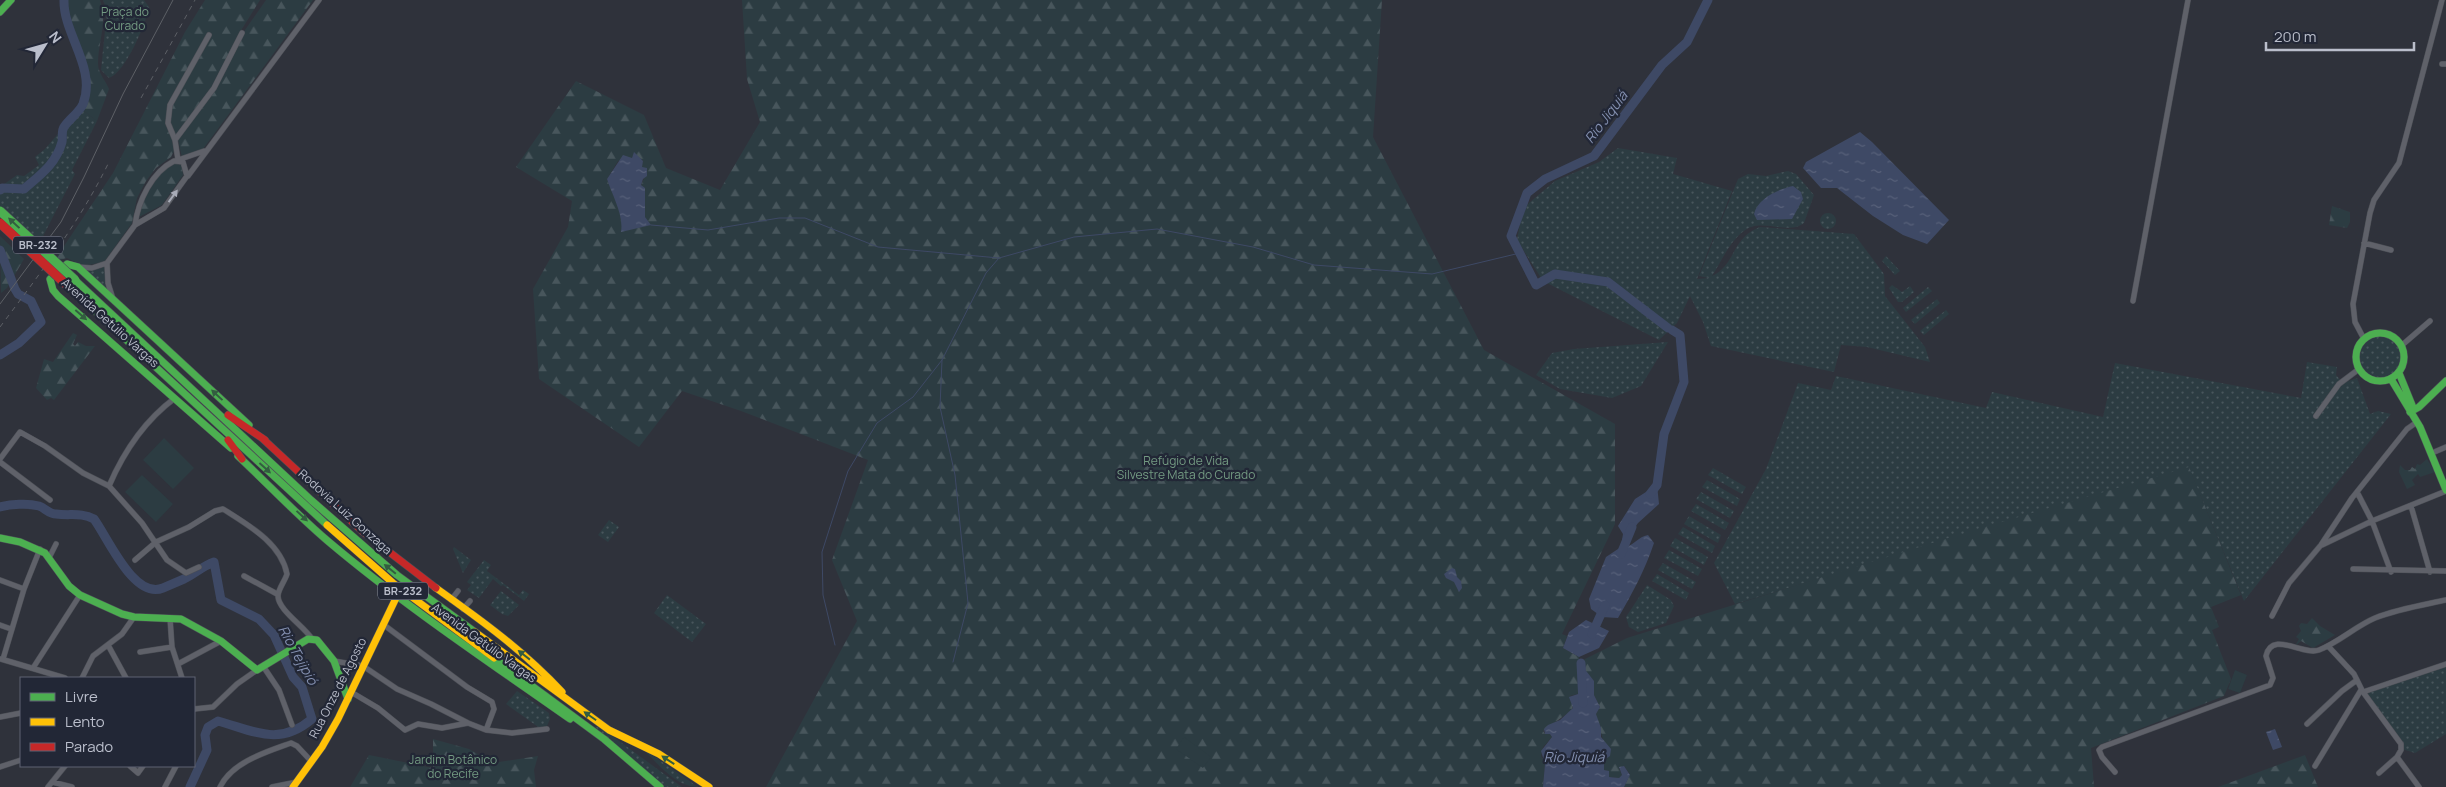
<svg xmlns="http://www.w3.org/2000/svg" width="2446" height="787" font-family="Manrope,sans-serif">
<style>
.green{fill:url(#green-dots)}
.forest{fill:url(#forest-firs);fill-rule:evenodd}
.pitch{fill:#2c3c42}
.water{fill:url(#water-ripples)}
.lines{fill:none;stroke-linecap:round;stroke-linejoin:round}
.stream{stroke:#3e4965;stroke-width:1}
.river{stroke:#3e4965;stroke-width:9}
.street-casing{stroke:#4c4f56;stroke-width:6}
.fast-casing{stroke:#4c4f56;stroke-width:8}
.slow-casing{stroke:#4c4f56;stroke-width:8}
.jam-casing{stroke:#4c4f56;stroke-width:8}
.street{stroke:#5f6169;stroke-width:5}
.fast{stroke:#4caf50;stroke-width:7}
.slow{stroke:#ffc107;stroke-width:7}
.jam{stroke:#c62828;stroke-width:7}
.tram{stroke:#5d6066;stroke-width:1}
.rail{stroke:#5d6066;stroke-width:1;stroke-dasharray:5 5;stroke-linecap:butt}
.fast-bridge-casing{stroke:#4c4e57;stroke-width:10;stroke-linecap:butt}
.jam-bridge-casing{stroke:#4c4e57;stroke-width:10;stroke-linecap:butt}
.fast-bridge{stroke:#4caf50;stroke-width:9}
.jam-bridge{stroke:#c62828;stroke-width:9}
.oneway{fill:#a8abb7}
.oneway2{fill:#335d40}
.labels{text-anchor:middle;stroke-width:4.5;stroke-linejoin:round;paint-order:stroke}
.shield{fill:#222736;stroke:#8c919e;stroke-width:1}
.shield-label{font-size:11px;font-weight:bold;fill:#babecb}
.park-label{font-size:12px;fill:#739a82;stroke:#222736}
.street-label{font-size:12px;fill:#babecb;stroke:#222736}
.water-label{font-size:14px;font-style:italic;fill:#8490b0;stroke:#222736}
</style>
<defs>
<pattern id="green-dots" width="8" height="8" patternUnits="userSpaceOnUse" patternTransform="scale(1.25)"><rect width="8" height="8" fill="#2c3c42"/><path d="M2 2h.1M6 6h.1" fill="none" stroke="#48565c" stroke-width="1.8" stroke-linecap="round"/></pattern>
<pattern id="forest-firs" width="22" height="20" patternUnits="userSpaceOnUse" patternTransform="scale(1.25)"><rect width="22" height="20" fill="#2c3c42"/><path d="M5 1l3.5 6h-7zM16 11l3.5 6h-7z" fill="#48565c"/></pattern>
<pattern id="water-ripples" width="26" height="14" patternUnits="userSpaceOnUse" patternTransform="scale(1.25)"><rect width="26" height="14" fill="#3e4965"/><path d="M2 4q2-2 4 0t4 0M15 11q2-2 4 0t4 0" fill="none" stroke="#58617a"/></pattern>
</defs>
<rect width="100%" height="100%" fill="#2f323b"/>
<path class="green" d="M 103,0 L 144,0 L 149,7 C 146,24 125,73 109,78 L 101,70 L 107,11 Z
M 80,108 L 97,121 L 72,170 L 75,174 L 39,244 L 0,208 L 0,187 L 17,175 L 24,176 L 39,165 L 35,157 L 45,149 Z
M 1618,148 L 1677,158 L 1673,174 L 1732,191 L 1697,279 L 1709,278 L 1699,276 L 1738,179 L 1748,174 L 1766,176 L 1788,171 L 1796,174 L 1814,195 L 1804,223 C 1788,236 1761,217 1744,231 C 1730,241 1721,262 1712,276 C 1736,265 1731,238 1760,227 L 1854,234 L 1884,274 L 1885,296 L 1925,347 L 1930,362 L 1867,347 L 1841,345 L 1834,372 L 1711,346 L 1703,322 L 1690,296 L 1677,323 L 1659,340 L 1543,281 L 1517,240 L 1523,208 L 1555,181 L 1599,162 Z
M1820 221a8 8 0 1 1 16 0a8 8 0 1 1-16 0Z
M 1886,256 L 1900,271 L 1895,275 L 1882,261 Z
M 105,266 L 110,296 L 82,269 L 98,269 Z
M 1892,285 L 1902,292 L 1910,286 L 1914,292 L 1902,302 L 1898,302 L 1889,288 Z
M 1928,287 L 1932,291 L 1906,312 L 1903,308 Z
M 1937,299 L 1940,303 L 1915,324 L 1911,320 Z
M 1946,310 L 1949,314 L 1924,335 L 1920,331 Z
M2359 357a21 21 0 1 1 42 0a21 21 0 1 1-42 0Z
M 1668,342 L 1641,386 L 1612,398 L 1560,389 L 1536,375 L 1552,353 L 1574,349 Z
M 2307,362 L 2337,367 L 2336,375 L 2343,383 L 2357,378 L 2370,414 L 2378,411 L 2391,414 L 2244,601 L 2189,468 L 1735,604 L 1714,563 L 1766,469 L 1798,383 L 1831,390 L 1836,376 L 1986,408 L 1992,392 L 2103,417 L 2115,363 L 2301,398 Z
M 1713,468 L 1746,487 L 1742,494 L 1708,475 Z
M 1707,480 L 1740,499 L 1737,506 L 1702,487 Z
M 1701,492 L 1734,511 L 1730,518 L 1696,499 Z
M 1696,504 L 1729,523 L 1725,530 L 1691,511 Z
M 1689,516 L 1721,535 L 1718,543 L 1684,524 Z
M 609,520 L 619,527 L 608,542 L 598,535 Z
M 1683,527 L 1715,546 L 1712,553 L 1678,534 Z
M 1675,538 L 1708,557 L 1704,565 L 1670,546 Z
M 454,547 L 471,560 L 463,573 L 453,549 Z
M 1669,550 L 1702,569 L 1698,576 L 1664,558 Z
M 484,560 L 491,565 L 487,571 L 519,595 L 523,590 L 529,594 L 524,601 L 503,585 L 501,586 L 493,579 L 479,598 L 467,590 L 471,585 L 467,582 Z
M 1663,563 L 1696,582 L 1692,589 L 1658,570 Z
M 1657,574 L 1689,593 L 1686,600 L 1652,581 Z
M 1647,585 L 1671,600 L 1674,606 L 1666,623 L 1638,632 L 1629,627 L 1626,617 Z
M 501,591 L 519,605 L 508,616 L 502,614 L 490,605 Z
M 667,595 L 706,624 L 692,642 L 654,613 Z
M 2446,665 L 2446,734 L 2415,753 L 2402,749 L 2366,700 L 2369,692 Z
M 517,691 L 549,713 L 550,719 L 546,728 L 541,729 L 506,704 Z
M 592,725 L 604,730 L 682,787 L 663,787 Z
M 642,748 L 698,787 C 676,787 657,763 642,748 Z"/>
<path class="forest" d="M 64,0 L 100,0 C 108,22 98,41 98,64 C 98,73 106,81 109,89 L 97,121 L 80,108 C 100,81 63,29 64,0 Z
M 205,0 L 260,0 L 240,32 L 212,88 L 172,141 L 175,149 L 171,157 L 156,168 L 146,181 L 137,198 L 132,223 L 104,262 L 83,266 L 67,258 L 60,260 L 56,258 L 113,173 L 185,32 Z
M 266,0 L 313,0 L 203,149 L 182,157 L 178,140 L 216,88 L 245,30 Z
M 742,0 L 1382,0 L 1373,137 L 1484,350 L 1615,424 L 1615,524 L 1562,634 L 1567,636 L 1563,648 L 1579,657 L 1579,667 L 1585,683 L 1581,693 L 1570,696 L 1573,705 L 1572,710 L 1543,731 L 1545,734 L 1550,734 L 1552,737 L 1543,747 L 1541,756 L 1545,764 L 1543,787 L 766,787 L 857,621 L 832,560 L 868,460 L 741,411 L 682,391 L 639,447 L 539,379 L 533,289 L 568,227 L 572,201 L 516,167 L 576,81 L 644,115 L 666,168 L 720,190 L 760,122 L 747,79 ZM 634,153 L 643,161 L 641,167 L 646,174 L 641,185 L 645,189 L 645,217 L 650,225 L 622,231 L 622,216 L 607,179 L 618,161 L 632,158 Z
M 172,163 L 182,165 L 183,175 L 162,205 L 137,218 C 143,198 155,174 172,163 Z
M 2332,206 L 2350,212 L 2350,222 L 2347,228 L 2329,225 Z
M 0,236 L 24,259 L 7,288 L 1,293 Z
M 73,333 L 77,335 L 73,344 L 75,346 L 78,342 L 86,346 L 95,346 L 54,400 L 51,398 L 47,400 L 36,388 L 44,359 L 53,362 Z
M 2427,459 L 2435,472 L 2420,477 L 2418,474 L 2412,480 L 2415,485 L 2407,489 L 2399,472 L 2400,465 L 2405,470 L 2410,470 L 2412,467 L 2415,469 L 2417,464 L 2420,465 Z
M 2189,467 L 2241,595 L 2211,607 L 2219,627 L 2212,630 L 2231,679 L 2224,696 L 2091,748 L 2094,787 L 1624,787 L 1630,774 L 1624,766 L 1619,768 L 1622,775 L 1619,778 L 1609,777 L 1608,771 L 1604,770 L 1604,760 L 1608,758 L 1596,714 L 1600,707 L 1594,695 L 1594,681 L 1584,669 L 1583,660 L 1627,638 L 1971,531 Z
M 2312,618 L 2320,626 L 2335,635 L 2313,648 L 2301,641 L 2295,646 L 2299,639 L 2296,637 L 2301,631 L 2299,626 L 2301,623 L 2307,624 Z
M 433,739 L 469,749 L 493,763 L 538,756 L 534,770 L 536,787 L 350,787 L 369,755 L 433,768 Z
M 2305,755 L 2318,787 L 2218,787 Z"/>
<path class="pitch" d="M 164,438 L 194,468 L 173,489 L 143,460 Z
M 142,475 L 173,504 L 156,522 L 125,492 Z
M 2235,670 L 2247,675 L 2240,693 L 2228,689 Z
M 1184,737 L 1211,757 L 1203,768 L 1176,749 Z"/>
<path class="water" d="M 1860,132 L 1872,142 L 1949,220 L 1927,244 L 1903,235 L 1873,216 L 1837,188 L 1821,188 L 1803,168 L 1806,162 Z
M 634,152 L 643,161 L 642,167 L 647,168 L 647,176 L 643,179 L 641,185 L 645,188 L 645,217 L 651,225 L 621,232 C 624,215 612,195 607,179 L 623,155 L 632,158 Z
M 1793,186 L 1801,192 L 1803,199 L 1792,219 L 1757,220 L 1754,214 C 1758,198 1779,189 1793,186 Z
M 1657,485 L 1659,504 L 1638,523 L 1625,541 L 1626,547 C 1635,544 1638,537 1648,535 L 1654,543 C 1645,570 1632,594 1618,618 L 1602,617 L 1591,609 L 1589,599 L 1606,557 L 1621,547 L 1623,534 L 1618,526 L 1635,499 Z
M 1452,568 L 1455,569 L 1457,577 L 1461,581 L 1462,588 L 1459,592 L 1454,582 L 1446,578 L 1444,574 Z
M 1586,620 L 1609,631 L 1599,648 L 1579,657 L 1563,648 L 1569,632 Z
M 1580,663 L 1594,681 L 1594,695 L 1600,707 L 1596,714 L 1601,728 L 1601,737 L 1611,749 L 1610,756 L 1604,760 L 1604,770 L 1609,771 L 1609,777 L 1619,778 L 1622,775 L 1619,767 L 1624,766 L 1630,775 L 1624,787 L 1543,787 L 1545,764 L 1541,751 L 1552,737 L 1550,734 L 1545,734 L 1544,729 L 1548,725 L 1560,720 L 1573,708 L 1569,697 L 1581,693 L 1585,683 Z
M 2275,729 L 2282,747 L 2273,750 L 2266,732 Z"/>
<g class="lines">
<path class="stream" d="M 651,225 L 708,230 L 779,218 L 805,218 L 878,247 L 999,258 L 1074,237 L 1157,229 L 1253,247 L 1314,265 L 1432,274 L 1520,253
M 942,360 L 940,407 L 955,475 L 968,603 L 953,662
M 835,645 L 823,595 L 822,552 L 848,471 L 877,423 L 913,397 L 942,360 L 986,273 L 999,258"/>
<path class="river" d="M 0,190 L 2,188 L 24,189 C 40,175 56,164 62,142 C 63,138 61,131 64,127 C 69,119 79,113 83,104 C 97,68 63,34 64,0
M 0,250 L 15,289 L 18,294 L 31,301 L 41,322 L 19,343 L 0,355
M 1668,328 L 1608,282 L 1555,274 L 1536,285 L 1511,236 L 1527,193 L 1545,179 L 1594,156 L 1662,65 L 1687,42 L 1708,0
M 1650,494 L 1657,485 L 1664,434 L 1684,382 L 1680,335 L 1672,330
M 0,507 C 11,504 28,503 39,506 C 45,508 49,514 56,514 C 70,516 81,512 94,519 C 108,538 134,600 163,588 C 170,585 177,582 184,579 C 194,574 203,566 214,562 L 221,600 L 259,619 L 274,635 L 293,677 L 302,687 L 312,719 C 279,747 254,731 218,721 L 208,727 L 205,735 L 207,750 L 190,787
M 1621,554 L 1632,527
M 1592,634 L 1605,605
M 1581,663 L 1583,703"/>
<g class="street-casing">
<path id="street" d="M 2442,64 L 2446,64
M 175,140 L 168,123 L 170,105 L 209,35
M 204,151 L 178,160 L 175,140 L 214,88 L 242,33
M 188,176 L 319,0
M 2364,243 L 2391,250
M 107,263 L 108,283 L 113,299
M 78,267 L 92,268 L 107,263 L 135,225 L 164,208 L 187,176 L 183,162 L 174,161 C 152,172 138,201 135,225
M 2133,301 L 2188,0
M 2364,339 L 2355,322 L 2353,304 L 2370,213 L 2374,200 L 2399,163 L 2442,0
M 2401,346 L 2430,321
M 2316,416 L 2339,384 L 2359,369
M 2432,453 L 2446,447
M 0,459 L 20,432 L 45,446 L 83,473 L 109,486 L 142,523 L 167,560 L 186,573 L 199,567
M 0,462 L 50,500
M 109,486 C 124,451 144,421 175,398
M 2357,492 L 2372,521 L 2391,572
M 2411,506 L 2430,572
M 2322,545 L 2372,521 L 2446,491
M 49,558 L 56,544
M 135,560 L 156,542 L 189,527 L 215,511 L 223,509 C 248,525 281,543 287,574 C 285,581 278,589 278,596 C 278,610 305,627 312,639
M 2353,569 L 2446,571
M 244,576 L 277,594
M 0,580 L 24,589
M 451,600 L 458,591
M 463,609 L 470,601
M 2272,616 L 2289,583 L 2321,545 L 2352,498 L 2407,429 L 2417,422
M 170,618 L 172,647 L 182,678
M 0,625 L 11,629
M 384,625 L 467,687 L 492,702 L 494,709 L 486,730
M 108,645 L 126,678
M 2328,646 L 2354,674 L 2363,692 L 2401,744 L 2401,750 L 2397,757 L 2419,787
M 140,652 L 172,647
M 1,659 L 65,678
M 3,659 L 24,589 L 40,549
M 334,661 L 363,666 L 397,689 L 431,704 L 468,723
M 178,664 L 221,641
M 263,666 L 279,690 L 292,725
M 33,668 L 80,595
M 82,678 L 93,656 L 122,634 L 134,617
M 351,692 L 378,708 L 405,730 L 418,724 L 442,728 L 468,723 L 486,730 L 512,733 L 547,729
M 2363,692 L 2446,664
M 194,709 L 213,707 L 237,684 L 257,670
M 0,717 L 21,713
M 2307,724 L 2342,691 L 2357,680
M 130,766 L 138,773 L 143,766
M 2315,766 L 2361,690
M 0,767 L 21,760
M 2115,772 L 2102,757 L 2099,750 L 2102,747 L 2270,685 L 2273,678 L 2266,656 C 2272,630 2303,656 2319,650 C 2339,642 2356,626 2375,618 C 2398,609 2423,605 2446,600
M 2379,773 L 2397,757
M 52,782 L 72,787
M 48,787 L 65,766
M 165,787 L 176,766
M 220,787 C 232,762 266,752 291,743 L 297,746 L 312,762
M 272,787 L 297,782"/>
</g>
<g class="fast-casing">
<path id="fast" d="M 0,12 L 11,0
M 75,280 L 311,500 L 397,575 L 475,632
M 70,288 L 327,525
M2356 357a24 24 0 1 1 48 0a24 24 0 1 1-48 0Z
M 2399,373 L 2412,405
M 2391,379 L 2420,427 L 2446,490
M 2410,412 L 2419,407 L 2446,381
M 231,448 L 58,296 L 53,290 L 50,279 L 67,264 L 78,267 L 249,425
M 238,456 C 268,484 297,515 329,542 C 405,606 489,662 570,719
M 0,538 L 20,542 L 45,553 L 69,586 L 80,595 L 122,614 L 134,617 L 181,619 L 221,641 L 257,670 L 308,639 L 317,640 L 334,661 L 348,699
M 494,658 L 604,739 L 660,787"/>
</g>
<g class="slow-casing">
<path id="slow" d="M 327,525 L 393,583 L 494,658
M 436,588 C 481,620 524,651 562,692
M 475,632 L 609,730 L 659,754 L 709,787
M 293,787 L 322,747 L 338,719 L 397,596"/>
</g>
<g class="jam-casing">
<path id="jam" d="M 228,415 L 265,440
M 262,438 L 362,531 L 436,588
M 228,440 L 242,459"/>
</g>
<use href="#street" class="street"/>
<use href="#fast" class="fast"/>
<use href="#slow" class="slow"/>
<use href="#jam" class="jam"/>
<path class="tram" d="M 0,304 L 61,222 L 84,177 L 123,94 L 173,0"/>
<path class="rail" d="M 141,98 L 195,0
M 0,327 C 39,275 79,223 108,164"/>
<g class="fast-bridge-casing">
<path id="fast-bridge" d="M 0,211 L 75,280"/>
</g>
<g class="jam-bridge-casing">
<path id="jam-bridge" d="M 0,223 L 70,288"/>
</g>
<use href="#fast-bridge" class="fast-bridge"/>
<use href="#jam-bridge" class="jam-bridge"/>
</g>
<defs><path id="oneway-solid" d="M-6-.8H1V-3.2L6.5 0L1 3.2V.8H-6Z" transform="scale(1.25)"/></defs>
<use class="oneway" href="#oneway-solid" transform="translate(173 196) rotate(-54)"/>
<g class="oneway2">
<use href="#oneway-solid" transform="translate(14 223) rotate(-137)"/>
<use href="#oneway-solid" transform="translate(81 315) rotate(41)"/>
<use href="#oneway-solid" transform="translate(217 395) rotate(-137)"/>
<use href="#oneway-solid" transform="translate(265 468) rotate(42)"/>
<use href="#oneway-solid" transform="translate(302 516) rotate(43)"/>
<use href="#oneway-solid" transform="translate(390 569) rotate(-141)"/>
<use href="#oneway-solid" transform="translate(524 655) rotate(-142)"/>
<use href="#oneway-solid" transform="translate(590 716) rotate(-145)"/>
<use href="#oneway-solid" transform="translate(668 760) rotate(-147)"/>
</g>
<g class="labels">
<g class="shield">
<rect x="13" y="236.5" width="50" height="17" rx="4"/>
<rect x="378" y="582.5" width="50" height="17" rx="4"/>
</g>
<g class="shield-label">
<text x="38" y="249">BR-232</text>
<text x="403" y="595">BR-232</text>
</g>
<g class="park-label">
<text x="125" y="16">Praça do<tspan x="125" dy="14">Curado</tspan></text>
<text x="1186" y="465">Refúgio de Vida<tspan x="1186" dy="14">Silvestre Mata do Curado</tspan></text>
<text x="453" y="764">Jardim Botânico<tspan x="453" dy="14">do Recife</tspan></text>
</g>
<g class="street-label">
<text transform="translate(110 323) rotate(42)" y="4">Avenida Getúlio Vargas</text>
<text transform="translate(345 512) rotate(42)" y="4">Rodovia Luiz Gonzaga</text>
<text transform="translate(484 643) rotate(36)" y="4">Avenida Getúlio Vargas</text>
<text transform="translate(338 688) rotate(-63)" y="4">Rua Onze de Agosto</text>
</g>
<g class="water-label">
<text transform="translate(1606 117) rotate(-53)" y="5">Rio Jiquiá</text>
<text transform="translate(298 655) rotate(61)" y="5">Rio Tejipió</text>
<text x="1574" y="762">Rio Jiquiá</text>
</g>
</g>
<rect x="20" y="677" width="175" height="90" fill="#222736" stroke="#5f6372"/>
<rect x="30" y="693" width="25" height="8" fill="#4caf50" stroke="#5f6372"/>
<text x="65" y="702" font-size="15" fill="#babecb">Livre</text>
<rect x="30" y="718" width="25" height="8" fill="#ffc107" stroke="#5f6372"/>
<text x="65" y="727" font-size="15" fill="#babecb">Lento</text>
<rect x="30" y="743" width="25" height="8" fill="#c62828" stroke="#5f6372"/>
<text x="65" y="752" font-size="15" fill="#babecb">Parado</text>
<g transform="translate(45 45) rotate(53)" stroke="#222736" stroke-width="4" paint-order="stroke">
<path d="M0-4L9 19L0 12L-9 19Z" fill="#babecb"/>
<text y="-8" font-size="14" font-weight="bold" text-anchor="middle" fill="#babecb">N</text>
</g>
<path d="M2266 42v8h148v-8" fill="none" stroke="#babecb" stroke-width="2.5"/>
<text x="2274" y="42" font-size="15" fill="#babecb" stroke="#222736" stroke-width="4" paint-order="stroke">200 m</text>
</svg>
